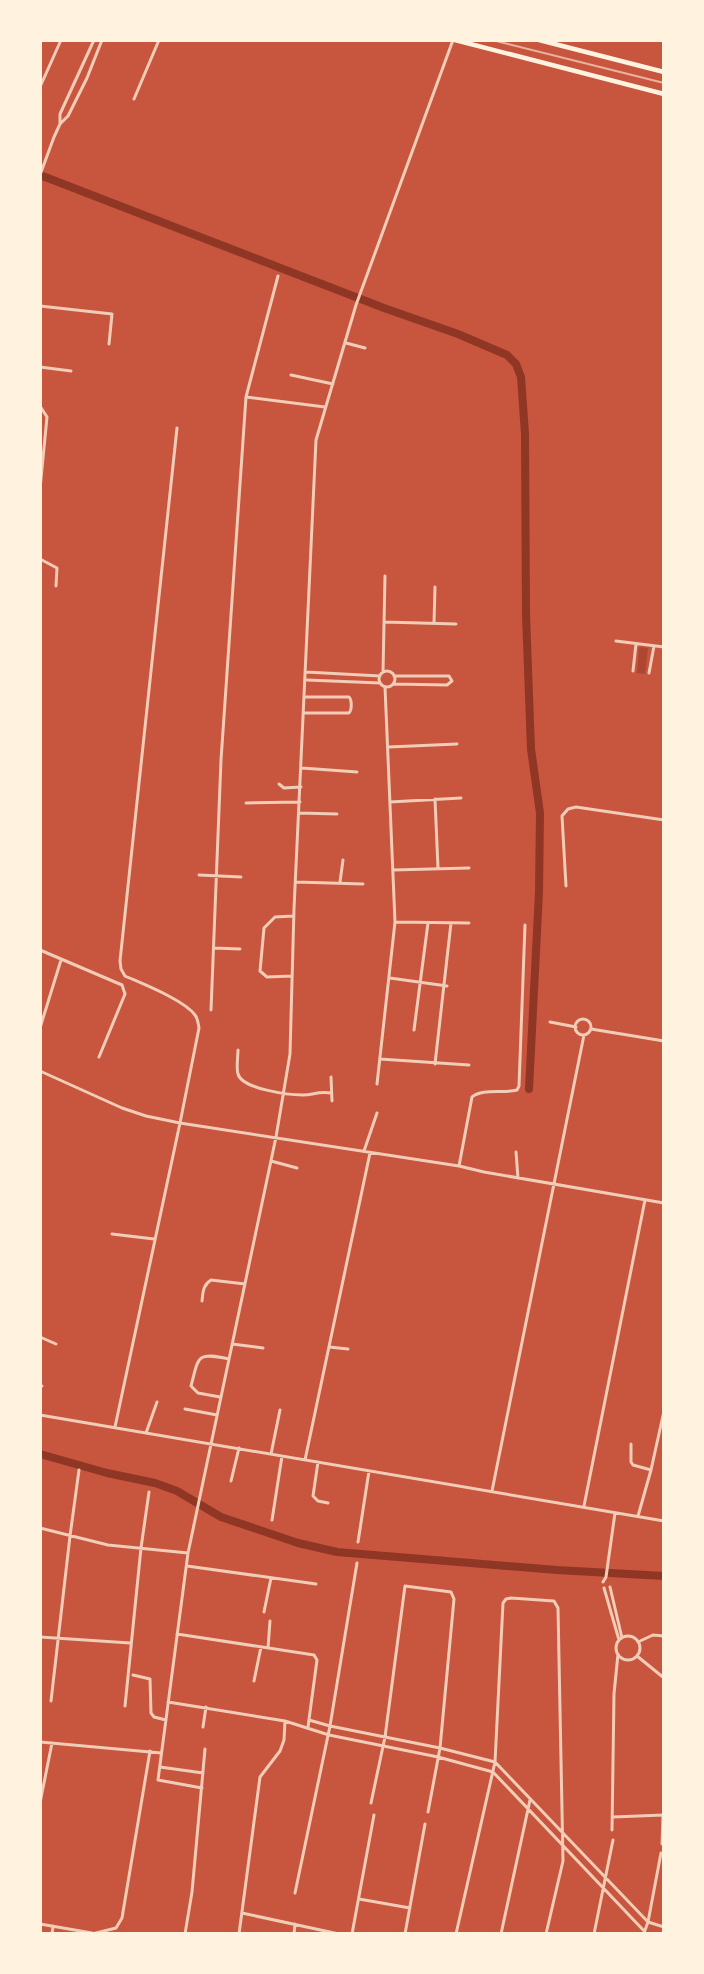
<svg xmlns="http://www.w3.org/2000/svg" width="704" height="1974" font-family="Montserrat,sans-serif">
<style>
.green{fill:#ae4732}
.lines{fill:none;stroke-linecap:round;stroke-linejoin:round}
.canal{stroke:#8f3625;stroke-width:8}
.minor{stroke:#f1ccb7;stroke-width:3}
.primary{stroke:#fff3e0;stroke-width:4.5}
.rail{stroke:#e9b49f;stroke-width:2}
</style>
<rect width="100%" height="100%" fill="#c8553d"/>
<path class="green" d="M 639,647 L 648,648 L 645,674 L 637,673 Z"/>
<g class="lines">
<path class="canal" d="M 40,175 L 384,308 L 458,334 L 507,355 L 516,364 L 521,377 L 525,434 L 526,615 L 531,749 L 540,813 L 539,892 L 529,1089
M 40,1454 L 107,1473 L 155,1483 L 177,1491 L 221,1517 L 298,1543 L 337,1552 L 557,1570 L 664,1576"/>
<path class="minor" d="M 40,87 L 61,40
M 134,99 L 159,40
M 60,124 L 60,114 L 94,40
M 40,175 L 54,137 L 60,124 L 68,116 L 87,78 L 102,40
M 40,306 L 112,314 L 109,344
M 346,343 L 365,348
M 40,367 L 71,371
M 291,375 L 333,384
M 246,397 L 325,407
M 40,406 L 47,417 L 40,489
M 177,428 L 120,961 L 121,969 L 125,976 C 143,984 184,1000 195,1015 C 198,1019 198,1023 199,1028 L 180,1123 L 459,1166 L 484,1172 L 664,1203
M 40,559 L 57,568 L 56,586
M 384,622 L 456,624
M 434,623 L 435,587
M 616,641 L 664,647
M 633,671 L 636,644
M379 679a8 8 0 1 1 16 0a8 8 0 1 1-16 0Z
M 306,672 L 380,676
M 383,672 L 385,576
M 649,673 L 654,646
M 307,680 L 380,683
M 393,684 L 447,685 L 452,681 L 449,676 L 394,676
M 305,713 L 349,713 C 352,710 352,700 349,697 L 305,697
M 389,747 L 457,744
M 302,768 L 357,772
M 279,784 L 284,788 L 301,787
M 435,799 L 438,868
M 390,802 L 461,798
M 246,803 L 300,802
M 299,813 L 337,814
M 393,870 L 469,868
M 199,875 L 241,877
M 296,882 L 363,884
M 340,882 L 343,860
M 566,886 L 562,816 L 568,809 L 576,807 L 664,820
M 395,922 L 469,923
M 214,948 L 240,949
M 40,950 L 122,985 L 125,994 L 99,1057
M 292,976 L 267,977 L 260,971 L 264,928 L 275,917 L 294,916
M 390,978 L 447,986
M 211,1010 L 221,760 L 246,397 L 278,276
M575 1027a8 8 0 1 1 16 0a8 8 0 1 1-16 0Z
M 550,1022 L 576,1027
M 40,1028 L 61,960
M 591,1029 L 664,1041
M 414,1030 L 428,923
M 238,1050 C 238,1057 236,1068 238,1074 C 242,1089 289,1095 303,1095 C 314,1095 317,1091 331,1093
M 380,1059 L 469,1065
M 435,1064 L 451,923
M 40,1071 L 122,1108 L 146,1116 L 180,1123 L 115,1427
M 331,1077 L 332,1101
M 377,1084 L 395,922 L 385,687
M 364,1151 L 377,1113
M 516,1152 L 518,1178
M 271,1161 L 297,1168
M 459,1166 L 472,1097 C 483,1088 503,1094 517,1090 L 519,1086 L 525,925
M 112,1234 L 154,1239
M 202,1301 C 203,1292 203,1285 211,1280 L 245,1284
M 40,1337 L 56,1344
M 232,1344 L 263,1348
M 329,1347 L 348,1349
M 40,1386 L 42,1386
M 220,1397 L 198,1393 L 191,1386 C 199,1356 196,1352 229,1359
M 185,1409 L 217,1415
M 40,1415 L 664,1521
M 146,1433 L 157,1402
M 631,1444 L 631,1462 L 633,1465 L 651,1470
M 271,1454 L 280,1410
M 305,1460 L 370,1153
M 318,1462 L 313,1496 L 318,1501 L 328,1503
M 231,1481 L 239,1448
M 492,1491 L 584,1035
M 584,1506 L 645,1200
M 638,1516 L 651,1470 L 664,1411
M 272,1520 L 282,1456
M 40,1528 L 108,1545 L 188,1553
M 358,1542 L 369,1471
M 187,1566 L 316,1584
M 603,1582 L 606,1577 L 615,1513
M 610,1587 L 622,1638
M 604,1588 L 619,1640
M 264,1612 L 271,1578
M 177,1634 L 314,1655 L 317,1660 L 308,1727
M616 1648a12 12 0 1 1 24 0a12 12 0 1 1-24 0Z
M 40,1637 L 130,1643
M 638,1642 L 653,1635 L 664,1636
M 268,1648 L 270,1621
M 637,1656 L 664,1678
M 133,1675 L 150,1679 L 151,1713 L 154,1717 L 166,1720
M 254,1681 L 261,1647
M 51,1701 L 70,1536 L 79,1470
M 168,1702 L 285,1721 L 329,1735 L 438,1757 L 493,1772 L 647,1934
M 125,1706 L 141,1548 L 149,1492
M 309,1720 L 330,1726 L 440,1748 L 495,1762 L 648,1922 L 664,1927
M 203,1727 L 206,1707
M 40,1742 L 161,1753
M 160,1767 L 203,1773
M 202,1788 L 158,1780 L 188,1553 L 276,1137 L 290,1054 L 294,909 L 316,440 L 356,305 L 453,40
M 40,1803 L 52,1743
M 371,1803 L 385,1737 L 405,1586 L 451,1592 L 454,1599 L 440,1748 L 428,1812
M 613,1817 L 664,1815
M 612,1830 L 614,1694 L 618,1654
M 662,1844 L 663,1815
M 295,1893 L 330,1726 L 357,1563
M 359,1899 L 410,1908
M 242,1913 L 339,1934
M 40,1924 L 92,1933
M 644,1933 L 648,1922 L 661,1853
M 52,1934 L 53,1926
M 92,1934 L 116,1928 L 122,1918 L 150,1751
M 185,1934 L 192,1892 L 205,1749
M 239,1934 L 260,1777 L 280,1751 L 284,1740 L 285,1721
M 294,1934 L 295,1924
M 352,1934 L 374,1815
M 405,1934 L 425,1824
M 456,1934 L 495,1762 L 503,1603 L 506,1599 L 511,1598 L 554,1601 L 558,1608 L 563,1861 L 546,1934
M 501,1934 L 530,1800
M 594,1934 L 613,1840"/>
<path class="primary" d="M 455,40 L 664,94
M 539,40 L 664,72"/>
<path class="rail" d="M 492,40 L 664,83"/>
</g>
<rect width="704" height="1974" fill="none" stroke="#fff3e0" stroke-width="84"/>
</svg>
